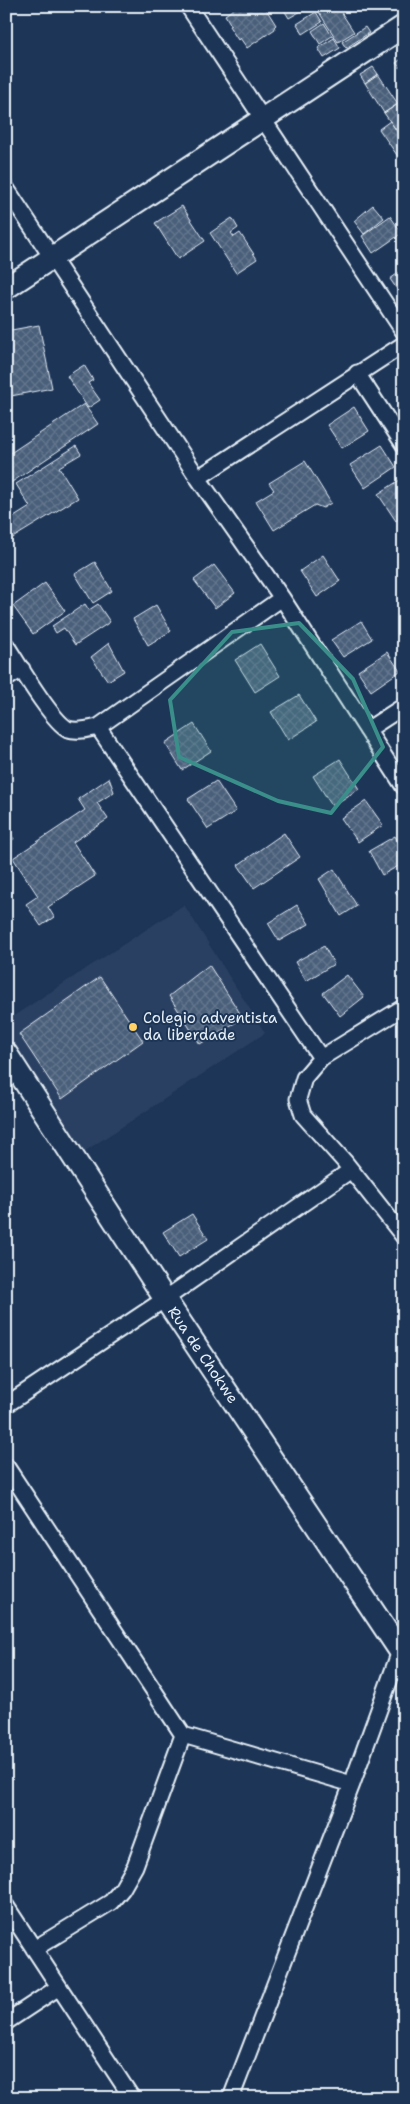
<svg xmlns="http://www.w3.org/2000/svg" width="410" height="2104" font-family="'Shantell Sans',sans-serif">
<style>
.built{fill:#2a4162}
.building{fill:url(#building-cross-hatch);stroke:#e8f1f8}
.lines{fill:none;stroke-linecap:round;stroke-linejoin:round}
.street-casing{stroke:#e8f1f8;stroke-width:19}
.secondary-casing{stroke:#e8f1f8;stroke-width:25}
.street{stroke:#1d3557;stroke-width:15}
.secondary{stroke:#1d3557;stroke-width:21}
.marked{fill:#3a8f8a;fill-opacity:0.2;stroke:#3a8f8a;stroke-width:4;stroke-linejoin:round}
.poi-dot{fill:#ffd166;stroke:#1d3557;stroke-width:2}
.labels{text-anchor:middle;stroke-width:4;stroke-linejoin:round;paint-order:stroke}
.poi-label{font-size:15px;fill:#e8f1f8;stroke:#1d3557;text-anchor:start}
.street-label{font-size:15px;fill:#e8f1f8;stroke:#1d3557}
</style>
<defs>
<pattern id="building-cross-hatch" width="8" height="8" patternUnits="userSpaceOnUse" patternTransform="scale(1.25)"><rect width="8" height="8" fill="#495e7a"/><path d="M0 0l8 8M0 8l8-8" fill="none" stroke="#63768e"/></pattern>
</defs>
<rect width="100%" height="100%" fill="#1d3557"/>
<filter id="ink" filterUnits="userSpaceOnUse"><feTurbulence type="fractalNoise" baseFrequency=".02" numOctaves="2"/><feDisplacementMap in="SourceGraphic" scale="10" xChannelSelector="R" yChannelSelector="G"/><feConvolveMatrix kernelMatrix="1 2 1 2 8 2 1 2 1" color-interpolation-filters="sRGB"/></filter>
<g filter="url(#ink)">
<path class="built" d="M 184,905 L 265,1033 L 79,1155 L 6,1039 L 6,1021 Z"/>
<path class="building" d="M 238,6 L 264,6 L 276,25 L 274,27 L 275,29 L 247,48 L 240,38 L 238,40 L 229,26 L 231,25 L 225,15 Z
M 291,6 L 310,6 L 289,18 L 284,10 Z
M 315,6 L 337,6 L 354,32 L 338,42 Z
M 316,12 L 322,22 L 303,34 L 297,24 Z
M 324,23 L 332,36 L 320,44 L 312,31 Z
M 365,27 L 369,33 L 346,48 L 342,42 Z
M 334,38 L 340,48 L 324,58 L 318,48 Z
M 404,57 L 404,72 L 396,63 Z
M 373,67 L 378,74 L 365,83 L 360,75 Z
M 378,74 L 398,104 L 384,113 L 365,83 Z
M 398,104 L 404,113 L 404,141 L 384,113 Z
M 390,121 L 404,142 L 404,154 L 399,158 L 379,129 Z
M 373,205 L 384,218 L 364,234 L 354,221 Z
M 182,206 L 205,241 L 178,259 L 155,223 Z
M 390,216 L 402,233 L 373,253 L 362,236 Z
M 232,218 L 238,228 L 231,233 L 234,237 L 240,233 L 257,259 L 236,273 L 210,233 Z
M 404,269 L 404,297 L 403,298 L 390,279 Z
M 39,325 L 52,388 L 6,397 L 6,331 Z
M 84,365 L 93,380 L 88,383 L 100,400 L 88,408 L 67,376 Z
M 84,404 L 98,424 L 6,486 L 6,456 Z
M 354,407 L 369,431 L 342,448 L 327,425 Z
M 382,445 L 396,467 L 365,488 L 350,465 Z
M 76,446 L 81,454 L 59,467 L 78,498 L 6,542 L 6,522 L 30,507 L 16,484 Z
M 305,461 L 331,503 L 323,508 L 315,505 L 274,530 L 256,501 L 274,490 L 269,483 Z
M 403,478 L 404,515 L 396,521 L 378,494 Z
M 323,555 L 340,581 L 317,597 L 300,571 Z
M 95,562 L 112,591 L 93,603 L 75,574 Z
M 214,565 L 235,593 L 215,608 L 194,580 Z
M 45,583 L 65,611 L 33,634 L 13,606 Z
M 85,604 L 89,610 L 98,604 L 110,622 L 75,645 L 64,628 L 56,633 L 52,626 Z
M 156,605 L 171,631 L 148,645 L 133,619 Z
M 361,621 L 372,639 L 343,657 L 331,640 Z
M 109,643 L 124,671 L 108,681 L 91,657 Z
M 260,644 L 280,676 L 255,692 L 235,660 Z
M 387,652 L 400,671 L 371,691 L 358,671 Z
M 299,695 L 316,722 L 288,740 L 271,712 Z
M 194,724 L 211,751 L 182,770 L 165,743 Z
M 340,759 L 359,789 L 332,806 L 313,776 Z
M 109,778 L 114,792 L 97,803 L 108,819 L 73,842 L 95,876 L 48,907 L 54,917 L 41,926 L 26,904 L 38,896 L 13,858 L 85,810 L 78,799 Z
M 216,781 L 236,811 L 208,829 L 188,799 Z
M 366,801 L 383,825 L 358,842 L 341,818 Z
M 6,826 L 14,839 L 6,844 Z
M 284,833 L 300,857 L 254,888 L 238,865 Z
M 395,836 L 404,853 L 404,863 L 382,875 L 369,851 Z
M 334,869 L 357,906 L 341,916 L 319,879 Z
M 404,886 L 404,905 L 395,891 Z
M 297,905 L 309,924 L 279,941 L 268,923 Z
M 324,946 L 334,964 L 306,981 L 295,962 Z
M 209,965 L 243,1018 L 200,1044 L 169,996 Z
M 347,975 L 364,997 L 340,1016 L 323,993 Z
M 100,977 L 143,1041 L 62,1099 L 19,1034 Z
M 192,1214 L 208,1239 L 179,1257 L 163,1232 Z"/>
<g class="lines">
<g class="street-casing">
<path id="street" d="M 188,6 L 404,332
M 6,188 L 198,478 L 282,598 L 404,787
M 357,373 L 404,445
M 198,478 L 404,344
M 6,645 C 17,662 52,722 68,729 C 77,732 89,729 98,727 L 282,598
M 6,679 L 22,669
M 98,727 L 321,1058
M 367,730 L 404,706
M 404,1007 L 321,1058 L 304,1078 L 298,1099 L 303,1115 L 344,1161 L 404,1237
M 6,1405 L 165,1299 L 351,1170
M 6,1466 L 183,1735 L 352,1784
M 6,1906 L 132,2098
M 34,1949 L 111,1902 L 122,1889 L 135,1866 L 183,1735
M 6,2022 L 59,1987
M 231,2098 L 352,1784 L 403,1643"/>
</g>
<g class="secondary-casing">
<path id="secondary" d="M 6,288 L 404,26
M 6,1053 L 165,1299 L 400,1651 L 404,1653"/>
</g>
<use href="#street" class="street"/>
<use href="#secondary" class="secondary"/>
</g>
</g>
<path class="marked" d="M 299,623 L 353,679 L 383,747 L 331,813 L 278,801 L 179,757 L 170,700 L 232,632 Z"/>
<circle class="poi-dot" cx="133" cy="1027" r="5"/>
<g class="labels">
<g class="poi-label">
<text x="143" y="1023">Colegio adventista<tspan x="143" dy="17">da liberdade</tspan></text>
</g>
<g class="street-label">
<text transform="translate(203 1355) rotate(56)" y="5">Rua de Chokwe</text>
</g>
</g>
<rect width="410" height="2104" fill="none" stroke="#1d3557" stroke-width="25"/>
<rect x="12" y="12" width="385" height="2079" fill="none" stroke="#e8f1f8" stroke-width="2" filter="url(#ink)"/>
</svg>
